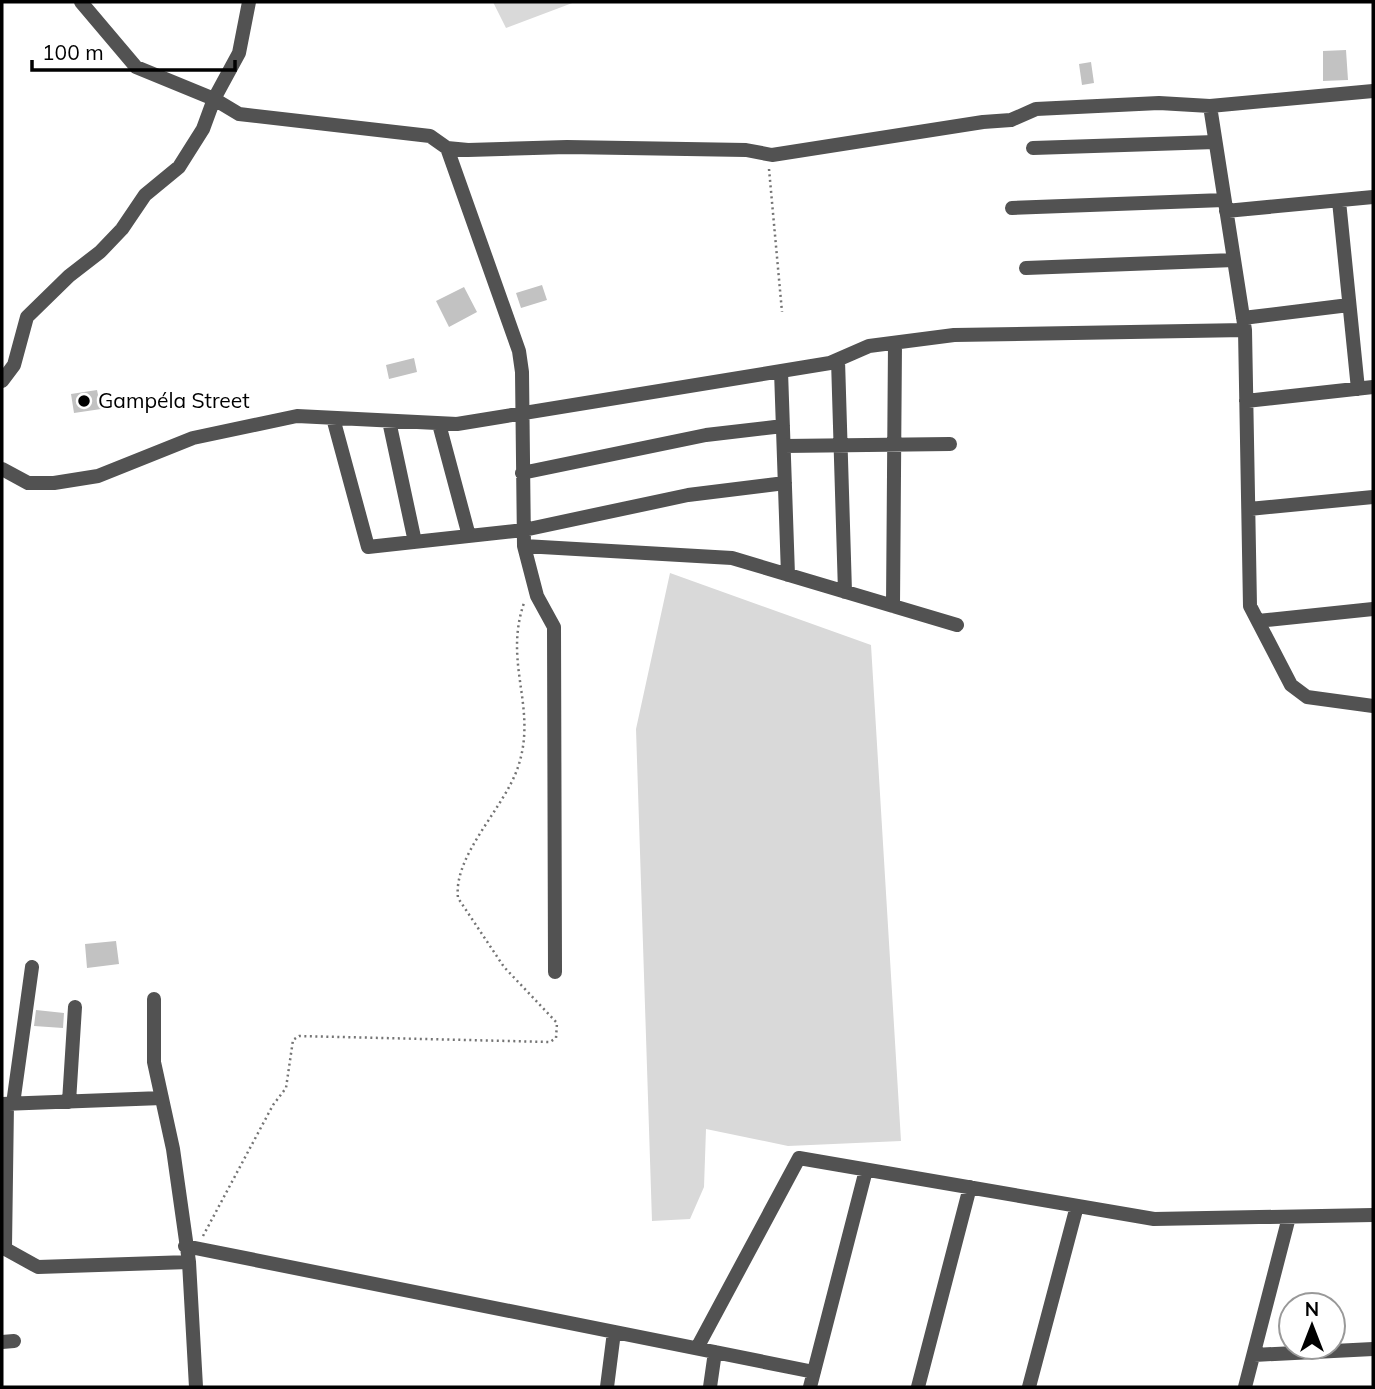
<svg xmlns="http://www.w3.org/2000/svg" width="1375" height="1389" font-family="Mulish,sans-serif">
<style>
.green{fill:#d9d9d9}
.building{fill:#c2c2c2}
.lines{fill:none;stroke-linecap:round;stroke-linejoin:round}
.path{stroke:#747474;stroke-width:2.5;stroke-dasharray:2 3.5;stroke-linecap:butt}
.street{stroke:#525252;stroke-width:14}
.poi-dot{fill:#000;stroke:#fff;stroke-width:2.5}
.labels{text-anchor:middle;stroke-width:5;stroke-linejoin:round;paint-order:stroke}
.poi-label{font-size:21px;fill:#000;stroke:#fff;text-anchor:start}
</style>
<rect width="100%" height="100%" fill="#fff"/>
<path class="green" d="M 493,2 L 575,2 L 506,28 Z
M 670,573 L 871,645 L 901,1141 L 788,1146 L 706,1129 L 704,1187 L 690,1219 L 652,1221 L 636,729 Z"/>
<path class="building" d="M 1346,50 L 1348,80 L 1323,81 L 1323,51 Z
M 1091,62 L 1094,83 L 1082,85 L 1079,64 Z
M 542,285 L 547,300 L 521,308 L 516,293 Z
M 464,287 L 477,312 L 449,327 L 436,301 Z
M 414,358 L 417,372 L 389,379 L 386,365 Z
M 97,390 L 101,409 L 74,413 L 71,394 Z
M 116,941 L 119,964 L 87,968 L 85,944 Z
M 36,1010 L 64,1013 L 63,1028 L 34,1026 Z"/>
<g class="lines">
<path class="path" d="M 769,169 L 782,312
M 203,1236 L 273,1105 L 286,1088 L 293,1040 L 299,1036 L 550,1042 L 556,1038 L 557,1023 L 504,967 L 458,898 C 453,855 504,809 518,767 C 538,708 503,664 524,603"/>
<path class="street" d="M 81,2 L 136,67 L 214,99 L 239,114 L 430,136 L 447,148 L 468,150 L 567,147 L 746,150 L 772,155 L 983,122 L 1011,120 L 1036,109 L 1159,103 L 1210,106
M 1373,91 L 1210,106 L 1245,330 L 1250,606 L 1291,685 L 1307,697 L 1373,706
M 447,148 L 519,351 L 522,372 L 524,546 L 537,596 L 554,627 L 555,972
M 1033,148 L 1215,142
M 1339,201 L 1358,389
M 1012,208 L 1224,200
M 1226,211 L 1373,197
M 1026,268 L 1234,260
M 1243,318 L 1349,305
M 838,360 L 845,592
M 781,371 L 788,575
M 2,381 L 14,365 L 27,317 L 69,276 L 100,252 L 122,229 L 145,195 L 179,167 L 203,129 L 214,99 L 239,53 L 249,2
M 1246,401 L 1373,387
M 333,418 L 368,547 L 524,530 L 688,495 L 785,483
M 389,421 L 415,542
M 439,424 L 469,536
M 784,446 L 950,444
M 2,469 L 28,483 L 54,483 L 98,476 L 193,438 L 297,416 L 457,424 L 830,363 L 869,346 L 954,335 L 1245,330
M 522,473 L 706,435 L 783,426
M 1249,509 L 1373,497
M 524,546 L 732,558 L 957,625
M 893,606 L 895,343
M 1258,621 L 1373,609
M 154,999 L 154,1062 L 173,1149 L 189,1262 L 196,1387
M 69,1102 L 75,1007
M 2,1104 L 162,1098
M 13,1104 L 32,967
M 185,1246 L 814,1372
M 2,1247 L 38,1267 L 189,1262
M 5,1247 L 7,1104
M 2,1342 L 14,1341
M 697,1348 L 799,1158 L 1154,1219 L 1373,1215
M 1254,1355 L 1373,1349
M 607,1387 L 614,1332
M 710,1387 L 715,1352
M 810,1387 L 866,1170
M 918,1387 L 970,1187
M 1029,1387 L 1077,1206
M 1245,1387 L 1289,1217"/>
</g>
<circle class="poi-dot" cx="84" cy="401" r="7"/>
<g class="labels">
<g class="poi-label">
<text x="98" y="408">Gampéla Street</text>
</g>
</g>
<rect width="1375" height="1389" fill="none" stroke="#000000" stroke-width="7"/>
<g transform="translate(1312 1326)"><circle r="33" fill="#ffffff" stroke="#999999" stroke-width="2"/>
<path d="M0-5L12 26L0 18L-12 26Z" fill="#000000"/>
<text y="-10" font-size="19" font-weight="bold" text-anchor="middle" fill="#000000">N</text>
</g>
<path d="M32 60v10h203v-10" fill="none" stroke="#000000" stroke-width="3.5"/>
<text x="42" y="60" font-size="21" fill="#000000" stroke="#ffffff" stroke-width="5" paint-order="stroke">100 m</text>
</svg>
